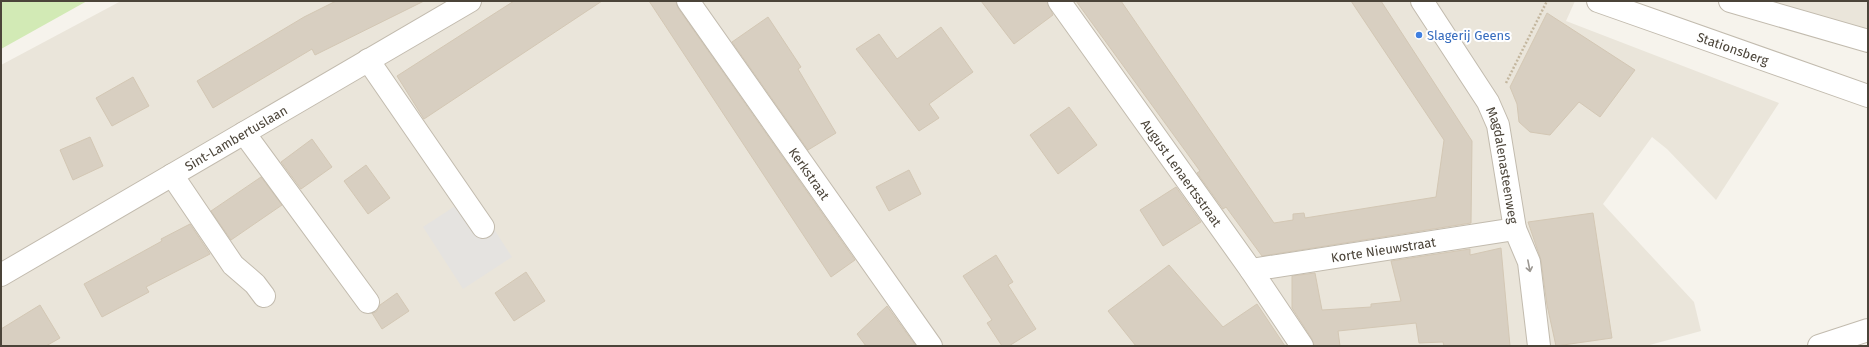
<svg xmlns="http://www.w3.org/2000/svg" width="1869" height="347" font-family="'Fira Sans',sans-serif">
<style>
.residential{fill:#eae5da}
.green{fill:#d2eab5}
.parking{fill:#e5e3e0}
.building{fill:#d8cfc1;stroke:#d3c7b4}
.lines{fill:none;stroke-linecap:round;stroke-linejoin:round}
.minor-casing{stroke:#c2bbae;stroke-width:24}
.path{stroke:#c4b79f;stroke-width:2.5;stroke-dasharray:2 2;stroke-linecap:butt}
.minor{stroke:#fff;stroke-width:22}
.oneway{stroke:#9c9892}
.shop-dot{fill:#3f7fe0;stroke:#fff;stroke-width:1.5}
.labels{text-anchor:middle;stroke-width:4;stroke-linejoin:round;paint-order:stroke}
.shop-label{font-size:13px;fill:#366cbe;stroke:#fff;text-anchor:start}
.street-label{font-size:13px;fill:#4b4439;stroke:#fff}
</style>
<rect width="100%" height="100%" fill="#f6f3ec"/>
<path class="residential" d="M 121,1 L 1575,1 L 1566,21 L 1779,103 L 1716,200 L 1667,149 L 1652,137 L 1603,204 L 1694,302 L 1701,331 L 1646,346 L 1,346 L 1,65 Z
M 1757,1 L 1868,1 L 1868,33 Z"/>
<path class="green" d="M 1,1 L 87,1 L 1,49 Z"/>
<path class="parking" d="M 472,195 L 512,257 L 463,289 L 423,227 Z"/>
<path class="building" d="M 336,1 L 424,1 L 315,55 L 312,49 L 213,108 L 197,81 L 304,17 Z
M 514,1 L 602,1 L 424,119 L 397,76 Z
M 649,1 L 676,1 L 678,8 L 855,260 L 831,277 Z
M 981,1 L 1047,1 L 1053,15 L 1014,44 Z
M 1076,1 L 1121,1 L 1274,223 L 1293,220 L 1293,214 L 1304,213 L 1305,218 L 1436,197 L 1444,140 L 1351,1 L 1381,1 L 1472,141 L 1471,223 L 1262,256 L 1226,207 L 1223,209 L 1197,173 L 1200,171 Z
M 1547,13 L 1635,70 L 1600,117 L 1579,102 L 1550,135 L 1530,132 L 1519,122 L 1517,104 L 1510,87 Z
M 768,17 L 801,67 L 798,69 L 836,133 L 808,150 L 732,42 Z
M 941,27 L 973,72 L 929,104 L 939,118 L 919,131 L 856,49 L 879,34 L 897,59 Z
M 133,77 L 149,106 L 112,126 L 96,98 Z
M 1069,107 L 1097,145 L 1058,174 L 1030,135 Z
M 90,137 L 103,166 L 73,180 L 60,150 Z
M 312,139 L 332,167 L 301,189 L 281,162 Z
M 366,165 L 390,198 L 368,214 L 344,181 Z
M 909,170 L 921,194 L 889,211 L 876,187 Z
M 261,177 L 282,205 L 231,240 L 211,211 Z
M 1176,187 L 1201,222 L 1163,246 L 1140,210 Z
M 1593,213 L 1612,338 L 1556,346 L 1547,305 L 1541,260 L 1528,222 Z
M 190,224 L 210,254 L 146,287 L 149,292 L 102,317 L 84,284 L 162,241 L 161,239 Z
M 1501,248 L 1510,346 L 1444,346 L 1443,342 L 1419,343 L 1416,323 L 1338,331 L 1340,346 L 1314,346 L 1312,339 L 1292,308 L 1292,276 L 1315,273 L 1322,310 L 1371,307 L 1371,304 L 1401,301 L 1391,261 L 1470,249 L 1470,255 Z
M 996,255 L 1013,282 L 1008,285 L 1036,329 L 1009,346 L 1002,346 L 987,323 L 992,320 L 963,276 Z
M 1169,265 L 1223,327 L 1257,304 L 1285,346 L 1136,346 L 1108,311 Z
M 526,272 L 545,301 L 514,321 L 495,293 Z
M 397,293 L 409,311 L 382,329 L 372,313 L 376,312 L 380,305 Z
M 40,305 L 60,338 L 46,346 L 1,346 L 1,329 Z
M 887,306 L 916,346 L 866,346 L 857,334 Z"/>
<g class="lines">
<g class="minor-casing">
<g id="minor">
<path id="s1" d="M 688,1 L 931,346"/>
<path id="s2" d="M 1059,1 L 1251,270 L 1302,346"/>
<path id="s3" d="M 1422,1 L 1488,102 L 1498,125 L 1515,229 L 1529,262 L 1539,346"/>
<path id="s4" d="M 1598,1 L 1868,96"/>
<path d="M 1730,1 L 1868,41"/>
<path d="M 368,60 L 483,227"/>
<path d="M 244,133 L 368,302"/>
<path d="M 172,175 L 233,265 L 255,284 L 264,296"/>
<path id="s5" d="M 1251,270 L 1515,229"/>
<path id="s6" d="M 1,275 L 470,1"/>
<path d="M 1819,346 L 1868,330"/>
</g>
</g>
<path class="path" d="M 1506,83 L 1547,1"/>
<use href="#minor" class="minor"/>
</g>
<defs><path id="oneway-shaft" d="M-6 0H5M1.5-3L5.5 0L1.5 3" fill="none" stroke-width="1.6" stroke-linecap="round" stroke-linejoin="round"/></defs>
<use class="oneway" href="#oneway-shaft" transform="translate(1529 266) rotate(79)"/>
<circle class="shop-dot" cx="1419" cy="35" r="4"/>
<g class="labels">
<g class="shop-label">
<text x="1427" y="40">Slagerij Geens</text>
</g>
<g class="street-label">
<text dy="5" stroke="none"><textPath href="#s4" startOffset="143">Stationsberg</textPath></text>
<text dy="5" stroke="none"><textPath href="#s6" startOffset="272">Sint-Lambertuslaan</textPath></text>
<text dy="5" stroke="none"><textPath href="#s3" startOffset="186">Magdalenasteenweg</textPath></text>
<text dy="5" stroke="none"><textPath href="#s2" startOffset="211">August Lenaertsstraat</textPath></text>
<text dy="5" stroke="none"><textPath href="#s1" startOffset="211">Kerkstraat</textPath></text>
<text dy="5" stroke="none"><textPath href="#s5" startOffset="134">Korte Nieuwstraat</textPath></text>
</g>
</g>
<rect width="1869" height="347" fill="none" stroke="#4b4439" stroke-width="4"/>
</svg>
